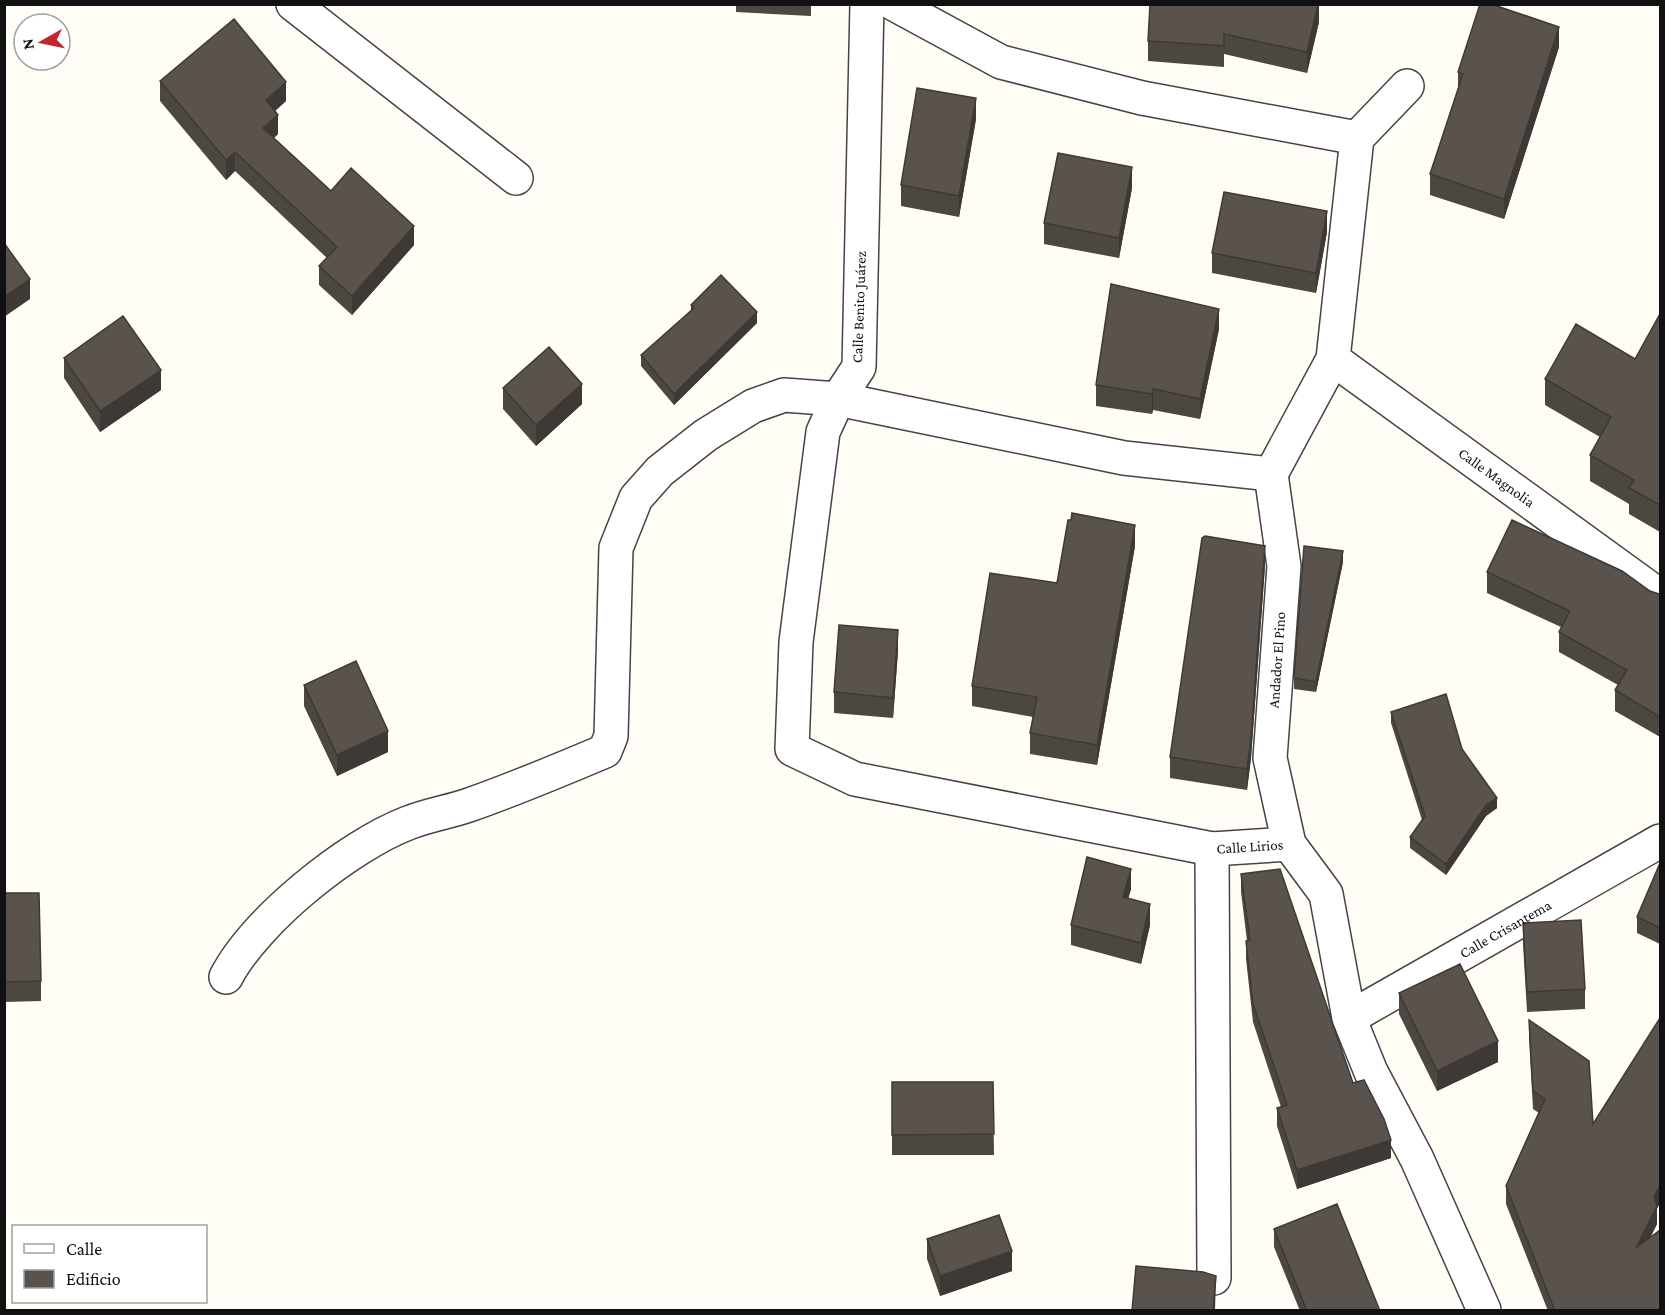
<svg xmlns="http://www.w3.org/2000/svg" width="1665" height="1315" font-family="'Crimson Pro',serif">
<style>
.lines{fill:none;stroke-linecap:round;stroke-linejoin:round}
.minor-casing{stroke:#444;stroke-width:36}
.minor{stroke:#fff;stroke-width:33}
.wall{fill:#4d4742}
.shaded-wall{fill:#3f3936}
.building{fill:#5a524d;stroke:#3f3936;stroke-width:1.5}
.labels{text-anchor:middle;stroke-width:6;stroke-linejoin:round;paint-order:stroke}
.street-label{font-size:15px;fill:#111;stroke:#fff}
</style>
<rect width="100%" height="100%" fill="#fffdf5"/>
<g class="lines">
<g class="minor-casing">
<g id="minor">
<path d="M 293,4 L 516,178"/>
<path id="s1" d="M 867,4 L 859,367 L 838,399 L 823,432 L 796,642 L 792,749 L 855,779 L 1212,849 L 1289,844"/>
<path d="M 894,4 L 1001,62 L 1142,98 L 1357,138"/>
<path id="s2" d="M 1333,359 L 1660,596"/>
<path d="M 1271,474 L 1284,566 L 1270,758 L 1289,844 L 1326,894 L 1349,1018 L 1371,1072 L 1417,1159 L 1484,1310"/>
<path d="M 1212,849 L 1214,1278"/>
<path d="M 226,977 C 256,920 348,846 408,823 C 427,815 449,812 469,805 C 515,789 560,770 605,751 L 611,736 L 616,548 L 636,498 L 660,471 L 706,435 L 753,406 L 784,395 L 838,399 L 1124,458 L 1271,474 L 1333,359 L 1357,138 L 1407,86"/>
<path id="s3" d="M 1349,1018 L 1660,841"/>
</g>
</g>
<use href="#minor" class="minor"/>
</g>
<path class="wall" d="M 736,4 L 811,4 L 811,16 L 736,12 Z
M 1319,4 L 1319,22 L 1307,73 L 1224,54 L 1224,67 L 1148,61 L 1148,41 Z
M 1559,47 L 1504,219 L 1430,195 L 1430,174 L 1458,89 L 1458,72 Z
M 160,81 L 286,101 L 275,111 L 278,134 L 274,138 L 331,191 L 414,245 L 352,315 L 319,285 L 319,266 L 327,258 L 235,171 L 226,180 L 160,101 Z
M 976,119 L 959,217 L 901,206 L 901,185 Z
M 1132,188 L 1119,258 L 1044,244 L 1044,223 Z
M 1327,232 L 1316,293 L 1212,273 L 1212,253 Z
M 691,305 L 757,323 L 674,405 L 641,366 L 641,355 L 691,311 Z
M 1660,314 L 1660,532 L 1629,514 L 1629,504 L 1590,481 L 1590,455 L 1600,437 L 1545,405 L 1545,379 L 1635,359 Z
M 1219,329 L 1200,419 L 1153,410 L 1152,414 L 1096,406 L 1096,385 Z
M 64,358 L 161,390 L 100,432 L 64,378 Z
M 503,388 L 582,404 L 536,446 L 503,409 Z
M 1135,546 L 1097,765 L 1030,754 L 1030,733 L 1033,717 L 972,706 L 972,686 L 1057,583 Z
M 1343,562 L 1316,692 L 1294,689 L 1294,678 Z
M 1265,566 L 1251,758 L 1247,790 L 1170,778 L 1170,757 Z
M 1487,572 L 1650,591 L 1659,594 L 1660,594 L 1660,737 L 1615,711 L 1615,690 L 1618,685 L 1559,652 L 1559,632 L 1561,627 L 1487,593 Z
M 898,651 L 893,718 L 834,713 L 834,692 Z
M 304,685 L 388,752 L 337,776 L 304,706 Z
M 1391,712 L 1462,749 L 1497,808 L 1486,816 L 1446,875 L 1410,848 L 1410,837 L 1422,820 L 1391,723 Z
M 1660,863 L 1660,944 L 1637,933 L 1637,917 Z
M 1241,874 L 1353,1083 L 1391,1158 L 1297,1189 L 1277,1126 L 1277,1108 L 1281,1107 L 1253,1022 L 1246,959 L 1246,941 L 1247,941 L 1241,892 Z
M 1131,889 L 1128,898 L 1150,925 L 1141,964 L 1071,945 L 1071,925 Z
M 4,893 L 41,981 L 41,1001 L 4,1002 Z
M 1523,923 L 1585,989 L 1585,1009 L 1527,1012 L 1523,944 Z
M 1399,993 L 1498,1062 L 1437,1091 L 1399,1014 Z
M 1529,1020 L 1593,1124 L 1657,1209 L 1657,1224 L 1650,1238 L 1660,1311 L 1548,1311 L 1506,1204 L 1506,1186 L 1539,1113 L 1533,1109 L 1529,1038 Z
M 892,1082 L 993,1082 L 994,1155 L 892,1155 Z
M 1274,1229 L 1380,1311 L 1300,1311 L 1274,1247 Z
M 927,1239 L 1012,1271 L 940,1296 L 927,1259 Z"/>
<path class="shaded-wall" d="M 1318,4 L 1319,4 L 1319,22 L 1307,73 L 1307,52 Z
M 1559,27 L 1559,47 L 1504,219 L 1504,199 Z
M 286,82 L 286,101 L 266,119 L 266,100 Z
M 976,98 L 976,119 L 959,217 L 959,196 Z
M 278,115 L 278,134 L 263,147 L 263,128 Z
M 235,152 L 235,171 L 226,180 L 226,160 Z
M 1132,167 L 1132,188 L 1119,258 L 1119,238 Z
M 1327,211 L 1327,232 L 1316,293 L 1316,273 Z
M 414,226 L 414,245 L 352,315 L 352,296 Z
M 30,279 L 30,299 L 4,317 L 4,297 Z
M 1219,309 L 1219,329 L 1200,419 L 1200,399 Z
M 757,312 L 757,323 L 674,405 L 674,394 Z
M 161,370 L 161,390 L 100,432 L 100,411 Z
M 582,384 L 582,404 L 536,446 L 536,425 Z
M 1153,389 L 1153,410 L 1152,414 L 1152,394 Z
M 1135,525 L 1135,546 L 1097,765 L 1097,745 Z
M 1265,546 L 1265,566 L 1251,758 L 1247,790 L 1247,769 Z
M 1343,551 L 1343,562 L 1316,692 L 1316,682 Z
M 898,630 L 898,651 L 893,718 L 893,698 Z
M 388,731 L 388,752 L 337,776 L 337,755 Z
M 1497,798 L 1497,808 L 1486,816 L 1446,875 L 1446,864 L 1486,805 Z
M 1131,869 L 1131,889 L 1123,918 L 1123,897 Z
M 1150,904 L 1150,925 L 1141,964 L 1141,943 Z
M 1498,1041 L 1498,1062 L 1437,1091 L 1437,1071 Z
M 1391,1140 L 1391,1158 L 1297,1189 L 1297,1170 Z
M 1660,1186 L 1660,1203 L 1657,1209 L 1657,1224 L 1636,1266 L 1636,1248 L 1654,1196 Z
M 1012,1251 L 1012,1271 L 940,1296 L 940,1276 Z
M 1216,1276 L 1215,1311 L 1213,1311 Z"/>
<path class="building" d="M 1150,4 L 1318,4 L 1307,52 L 1224,34 L 1224,46 L 1148,41 Z
M 1480,4 L 1491,4 L 1559,27 L 1504,199 L 1430,174 L 1463,74 L 1458,72 Z
M 234,19 L 286,82 L 266,100 L 278,115 L 263,128 L 331,191 L 351,168 L 414,226 L 352,296 L 319,266 L 337,247 L 235,152 L 226,160 L 160,81 Z
M 917,88 L 976,98 L 959,196 L 901,185 Z
M 1058,153 L 1132,167 L 1119,238 L 1044,223 Z
M 1224,192 L 1327,211 L 1316,273 L 1212,253 Z
M 4,243 L 30,279 L 4,297 Z
M 721,275 L 757,312 L 674,394 L 641,355 L 694,308 L 691,305 Z
M 1111,284 L 1219,309 L 1200,399 L 1153,389 L 1152,394 L 1096,385 Z
M 1660,314 L 1660,505 L 1629,488 L 1634,480 L 1590,455 L 1611,417 L 1545,379 L 1576,324 L 1635,359 Z
M 123,316 L 161,370 L 100,411 L 64,358 Z
M 549,347 L 582,384 L 536,425 L 503,388 Z
M 1072,513 L 1135,525 L 1097,745 L 1030,733 L 1037,697 L 972,686 L 990,573 L 1057,583 L 1068,520 L 1071,520 Z
M 1512,520 L 1622,571 L 1650,591 L 1659,594 L 1660,594 L 1660,717 L 1615,690 L 1627,670 L 1559,632 L 1570,611 L 1487,572 Z
M 1205,536 L 1265,546 L 1251,738 L 1247,769 L 1170,757 L 1202,538 Z
M 1304,546 L 1343,551 L 1316,682 L 1294,678 Z
M 839,625 L 898,630 L 893,698 L 834,692 Z
M 356,661 L 388,731 L 337,755 L 304,685 Z
M 1446,694 L 1462,749 L 1497,798 L 1486,805 L 1446,864 L 1410,837 L 1425,816 L 1391,712 Z
M 1087,857 L 1131,869 L 1123,897 L 1150,904 L 1141,943 L 1071,925 Z
M 1660,863 L 1660,928 L 1637,917 Z
M 1280,869 L 1353,1083 L 1364,1080 L 1384,1119 L 1391,1140 L 1297,1170 L 1277,1108 L 1287,1105 L 1253,1004 L 1246,941 L 1250,940 L 1241,874 Z
M 4,893 L 39,893 L 41,981 L 4,982 Z
M 1581,920 L 1585,989 L 1527,992 L 1523,923 Z
M 1460,964 L 1498,1041 L 1437,1071 L 1399,993 Z
M 1660,1018 L 1660,1186 L 1654,1196 L 1657,1206 L 1636,1248 L 1660,1230 L 1660,1311 L 1555,1311 L 1506,1186 L 1545,1099 L 1533,1091 L 1529,1020 L 1589,1061 L 1593,1124 Z
M 892,1082 L 993,1082 L 994,1134 L 892,1135 Z
M 1337,1204 L 1380,1311 L 1307,1311 L 1274,1229 Z
M 999,1215 L 1012,1251 L 940,1276 L 927,1239 Z
M 1136,1266 L 1203,1272 L 1216,1276 L 1213,1311 L 1132,1311 Z"/>
<g class="labels">
<g class="street-label">
<text transform="translate(859 307) rotate(-88)" y="5">Calle Benito Juárez</text>
<text dy="5" stroke="none"><textPath href="#s2" startOffset="202">Calle Magnolia</textPath></text>
<text transform="translate(1277 660) rotate(-86)" y="5">Andador El Pino</text>
<text dy="5" stroke="none"><textPath href="#s1" startOffset="1228">Calle Lirios</textPath></text>
<text dy="5" stroke="none"><textPath href="#s3" startOffset="180">Calle Crisantema</textPath></text>
</g>
</g>
<rect width="1665" height="1315" fill="none" stroke="#111111" stroke-width="12"/>
<rect x="12" y="1225" width="195" height="78" fill="#ffffff" stroke="#a0a0a0" stroke-width="1.5"/>
<rect x="24" y="1244" width="30" height="9" fill="#ffffff" stroke="#a0a0a0" stroke-width="1.5"/>
<text x="66" y="1255" font-size="18" fill="#111111">Calle</text>
<rect x="24" y="1270" width="30" height="18" fill="#5a524d" stroke="#a0a0a0" stroke-width="1.5"/>
<text x="66" y="1285" font-size="18" fill="#111111">Edificio</text>
<g transform="translate(42 42) rotate(261)"><circle r="28" fill="#ffffff" stroke="#a0a0a0" stroke-width="1.5"/>
<path d="M0-4.5L10 22L0 15L-10 22Z" fill="#c4262e"/>
<text y="-9" font-size="16" font-weight="bold" text-anchor="middle" fill="#111111">N</text>
</g>
</svg>
